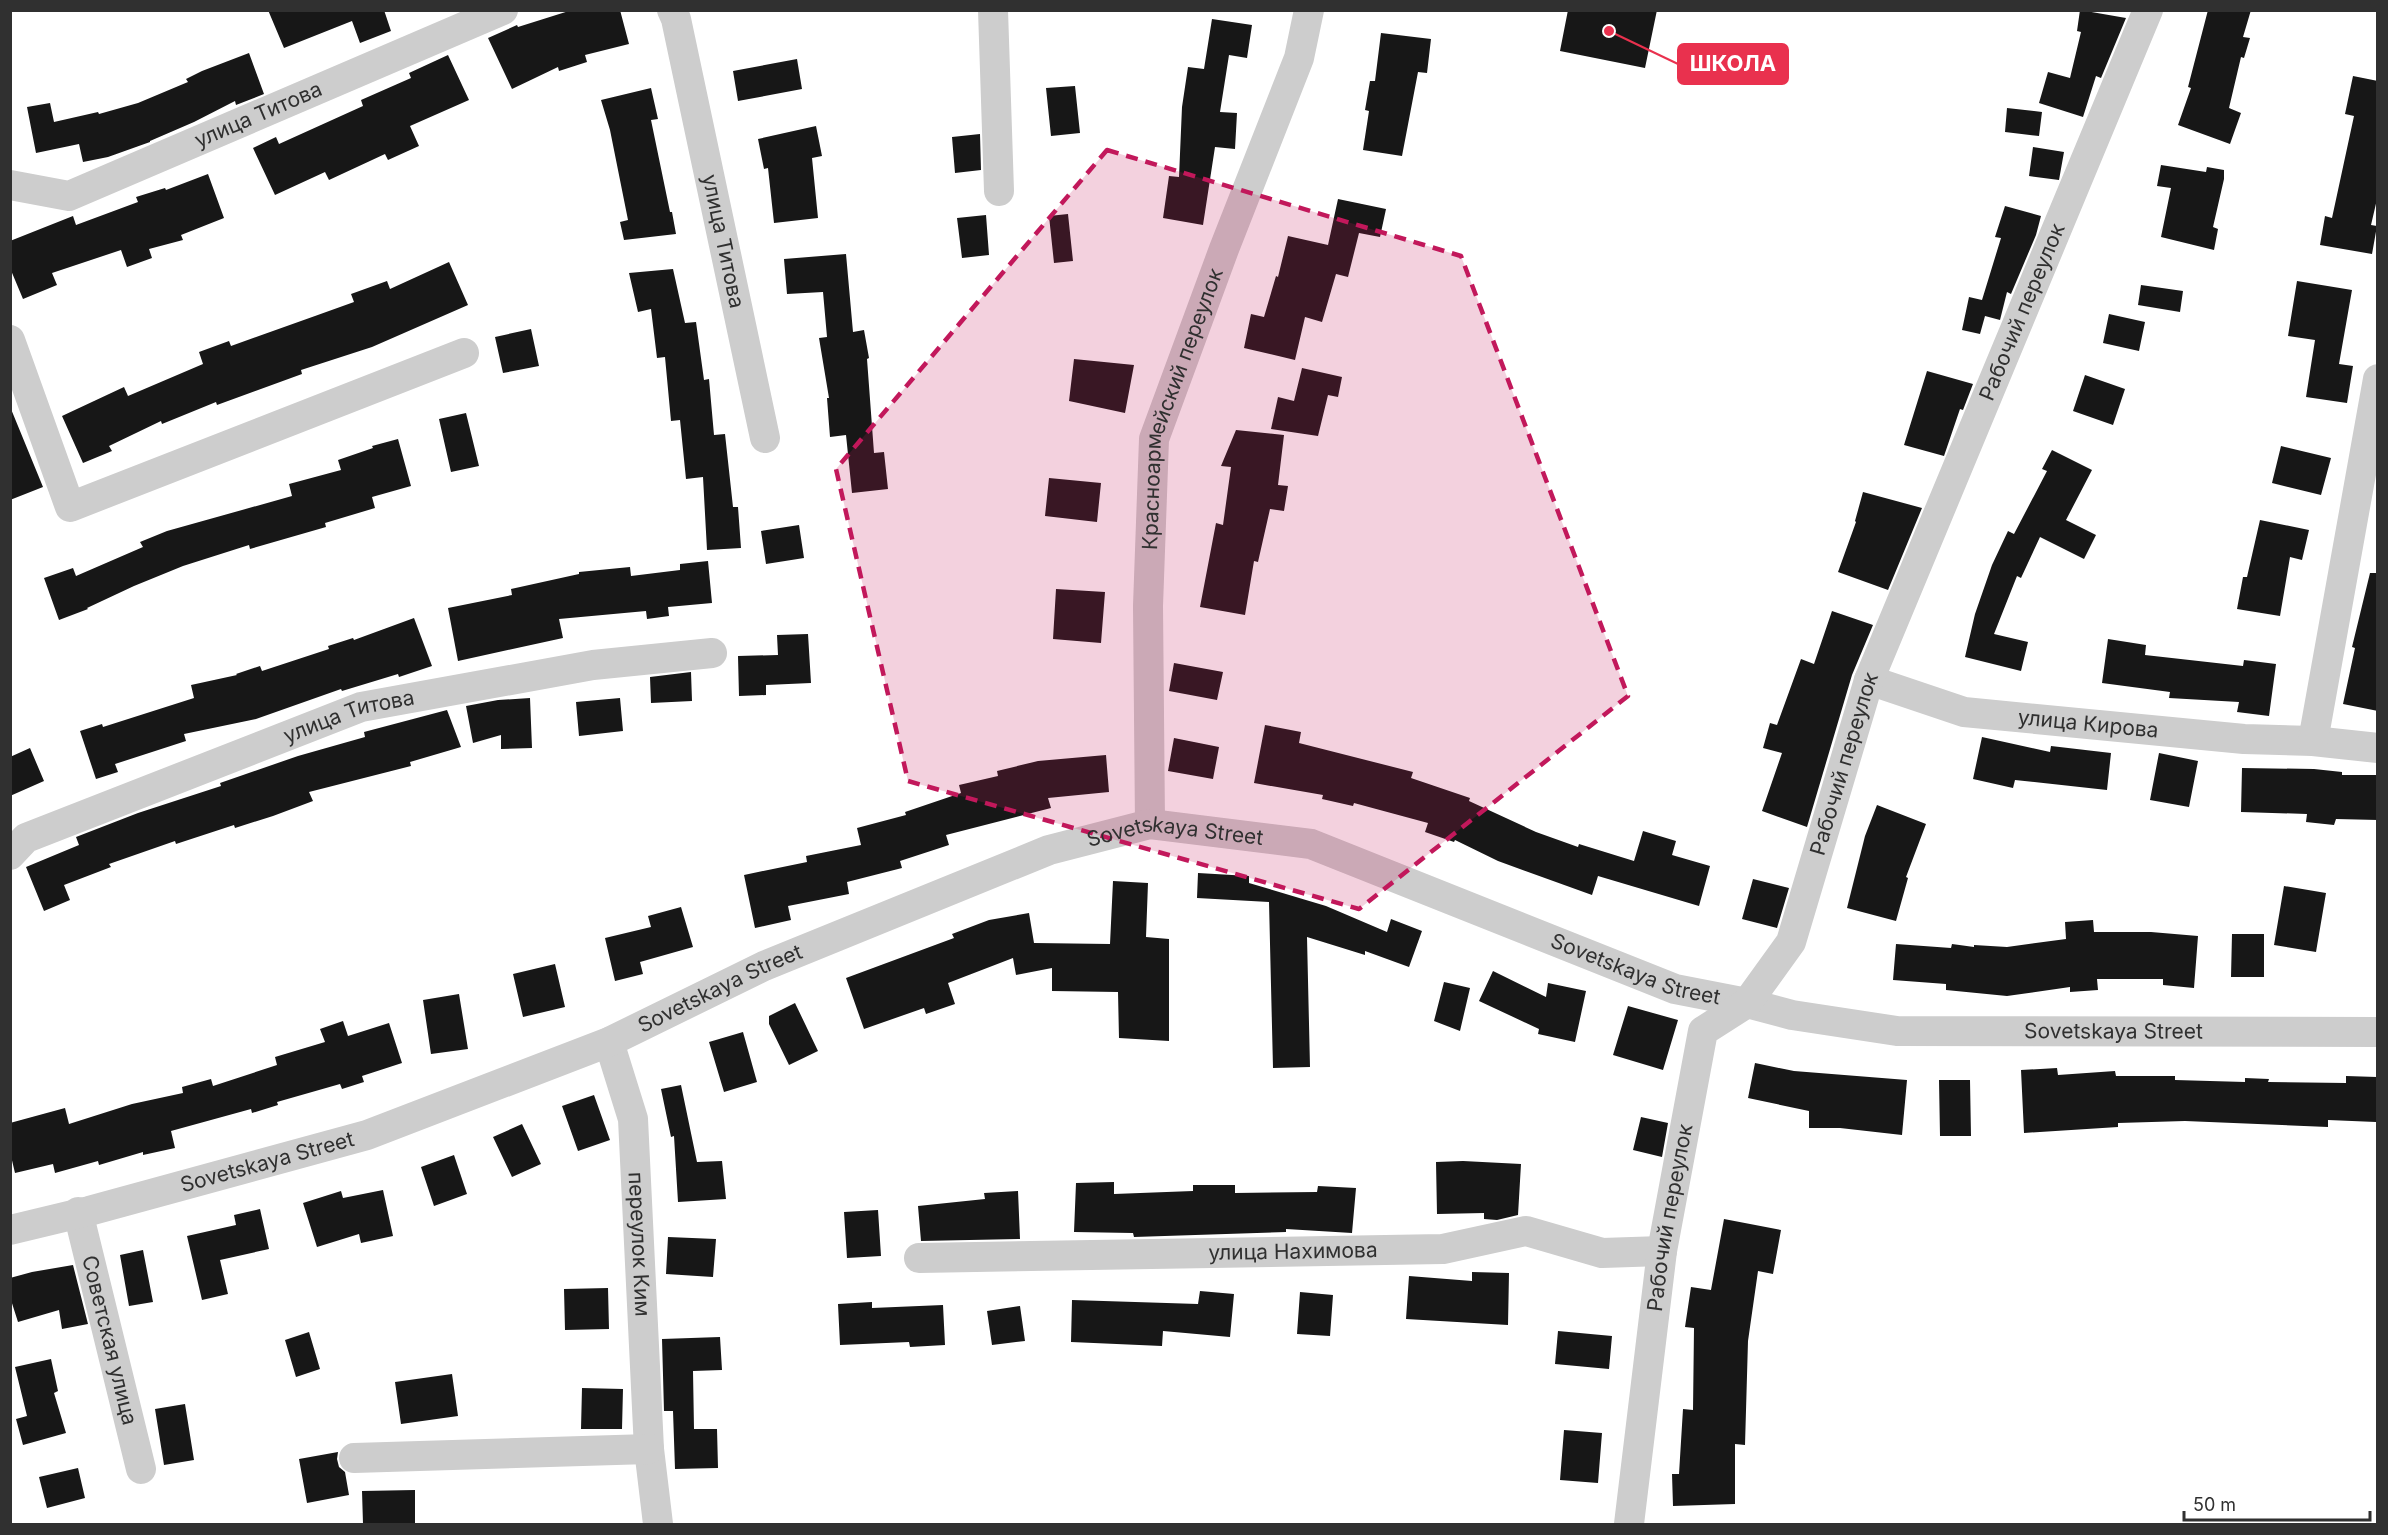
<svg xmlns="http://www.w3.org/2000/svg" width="2388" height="1535" font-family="Inter,sans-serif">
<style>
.building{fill:#171717}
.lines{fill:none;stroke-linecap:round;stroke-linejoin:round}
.minor{stroke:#cdcdcd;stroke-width:30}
.marked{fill:#c2185b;fill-opacity:0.2;stroke:#c2185b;stroke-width:4.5;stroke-dasharray:12 8;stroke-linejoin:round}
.labels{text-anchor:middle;stroke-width:6;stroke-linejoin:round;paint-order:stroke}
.street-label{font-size:21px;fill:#303030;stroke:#fff}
.leader{fill:none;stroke:#e9314e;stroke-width:2}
.callout-dot{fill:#e9314e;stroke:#fff;stroke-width:2}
.callout{fill:#e9314e;stroke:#e9314e;stroke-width:2}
.callout-label{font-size:22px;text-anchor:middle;font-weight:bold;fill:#fff}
</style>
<rect width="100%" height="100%" fill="#fff"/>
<path class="building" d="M 268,10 L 384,10 L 391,31 L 360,43 L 352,21 L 284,48 Z
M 572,10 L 620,10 L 629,44 L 585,55 L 587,62 L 559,71 L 558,67 L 512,89 L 488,38 L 517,25 L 518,27 Z
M 1568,10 L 1657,10 L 1645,68 L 1560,51 Z
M 2080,10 L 2126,18 L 2101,78 L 2096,76 L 2083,117 L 2039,103 L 2048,72 L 2070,78 L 2081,32 L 2077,31 Z
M 2208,10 L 2251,10 L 2243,37 L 2250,38 L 2244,58 L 2241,57 L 2229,108 L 2241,113 L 2230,144 L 2178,125 L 2191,88 L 2188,87 Z
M 1212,19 L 1252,25 L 1247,58 L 1229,55 L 1220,112 L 1237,113 L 1235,149 L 1215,147 L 1203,225 L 1163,218 L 1169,176 L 1179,177 L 1182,107 L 1188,67 L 1204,69 Z
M 1381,33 L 1431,39 L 1427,73 L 1418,72 L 1402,156 L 1363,150 L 1369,111 L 1365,110 L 1370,81 L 1375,81 Z
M 249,53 L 264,94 L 236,105 L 235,101 L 194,122 L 150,141 L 150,142 L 108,157 L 83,162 L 79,144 L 36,153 L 27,107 L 50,103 L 54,122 L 98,112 L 99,114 L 138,103 L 188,82 L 186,79 L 202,71 Z
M 448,55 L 469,100 L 410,126 L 419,146 L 388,160 L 385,154 L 329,180 L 325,172 L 275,195 L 253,148 L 276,137 L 279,144 L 363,106 L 361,100 L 411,78 L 409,73 Z
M 797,59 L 802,89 L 738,101 L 733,71 Z
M 2353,76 L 2378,81 L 2378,195 L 2371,225 L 2377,226 L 2372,254 L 2320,245 L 2325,216 L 2332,218 L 2354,116 L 2345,114 Z
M 1075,86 L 1080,133 L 1051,136 L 1046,88 Z
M 651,88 L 658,119 L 651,120 L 670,212 L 672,212 L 676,234 L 624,240 L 620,222 L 628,220 L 610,130 L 601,100 Z
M 2007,108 L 2042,112 L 2039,136 L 2005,132 Z
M 816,126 L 822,156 L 812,158 L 818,218 L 774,223 L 768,168 L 764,169 L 758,139 Z
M 980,134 L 981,170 L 955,173 L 952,137 Z
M 2033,147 L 2064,152 L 2059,180 L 2029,176 Z
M 2161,165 L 2206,172 L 2207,167 L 2224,170 L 2224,179 L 2213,227 L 2218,229 L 2214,250 L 2161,237 L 2171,188 L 2157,186 Z
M 208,174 L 224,218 L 181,235 L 183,240 L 149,249 L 152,258 L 127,267 L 121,250 L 52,273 L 57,285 L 23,299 L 10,268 L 10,241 L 73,216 L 76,225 L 138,202 L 136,197 L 165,188 L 166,190 Z
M 1338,199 L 1386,209 L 1380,237 L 1359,233 L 1348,277 L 1336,274 L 1322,322 L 1305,317 L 1295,360 L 1244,348 L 1251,314 L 1264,317 L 1276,276 L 1278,277 L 1288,236 L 1328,245 Z
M 2005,206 L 2041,216 L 2036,235 L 2011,294 L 2007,292 L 2000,320 L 1985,316 L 1980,334 L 1962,330 L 1969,297 L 1982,300 L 2001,238 L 1995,237 Z
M 1068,214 L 1073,261 L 1054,263 L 1049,216 Z
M 986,215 L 989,255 L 962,258 L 957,218 Z
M 846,254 L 853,332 L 864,330 L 869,358 L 867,359 L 874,453 L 884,452 L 888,489 L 852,493 L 846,435 L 830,437 L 827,398 L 829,398 L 819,338 L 827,337 L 823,292 L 787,294 L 784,259 Z
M 449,262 L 468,305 L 372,347 L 301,370 L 302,374 L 217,405 L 216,402 L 162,424 L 161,421 L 109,446 L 112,451 L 83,463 L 62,416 L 124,387 L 128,396 L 203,364 L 199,352 L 229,341 L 231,346 L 315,316 L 354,302 L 351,294 L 387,281 L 390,289 Z
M 673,269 L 685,323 L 696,322 L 704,380 L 709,379 L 714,435 L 725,434 L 733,507 L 738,507 L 741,548 L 707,550 L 703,477 L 686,479 L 680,420 L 671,421 L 665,357 L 657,358 L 651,309 L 638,312 L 629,273 Z
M 2297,281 L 2352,290 L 2339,364 L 2353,366 L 2347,403 L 2306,397 L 2315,340 L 2288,336 Z
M 2141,285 L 2183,291 L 2180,312 L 2138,305 Z
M 2109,314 L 2145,322 L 2139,351 L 2103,343 Z
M 531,329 L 539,366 L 503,373 L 495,337 Z
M 1074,359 L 1134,365 L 1125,413 L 1069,401 Z
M 1302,368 L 1342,377 L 1338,397 L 1328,395 L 1318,436 L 1271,429 L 1278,397 L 1294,401 Z
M 1927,371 L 1973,384 L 1963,410 L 1960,409 L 1944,456 L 1904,445 Z
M 2085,375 L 2125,389 L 2113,425 L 2073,411 Z
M 11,409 L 43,487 L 10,500 L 10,410 Z
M 466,413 L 479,466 L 451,472 L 439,419 Z
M 1236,430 L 1284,435 L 1278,485 L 1288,486 L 1284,511 L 1270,509 L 1258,562 L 1254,561 L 1245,615 L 1200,607 L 1216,523 L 1223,525 L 1231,467 L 1221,466 Z
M 398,439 L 411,486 L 372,497 L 375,508 L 325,523 L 326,527 L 250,549 L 249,545 L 183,566 L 134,586 L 87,608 L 88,609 L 59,620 L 44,578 L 73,568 L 76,576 L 143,547 L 140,542 L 167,531 L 292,496 L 289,484 L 341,470 L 338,460 L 373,448 L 372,446 Z
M 2281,446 L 2331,458 L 2321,495 L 2272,483 Z
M 2052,450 L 2092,470 L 2066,520 L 2096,535 L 2084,559 L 2040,537 L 2021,578 L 2017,576 L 1994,634 L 2028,642 L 2021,671 L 1965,657 L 1975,614 L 1992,565 L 2008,531 L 2014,534 L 2047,471 L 2042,469 Z
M 1049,478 L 1101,483 L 1097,522 L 1045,516 Z
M 1863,492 L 1922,508 L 1888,590 L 1838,572 L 1856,522 L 1855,521 Z
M 2260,520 L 2309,530 L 2302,560 L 2290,557 L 2280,616 L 2237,609 L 2243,577 L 2247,577 Z
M 799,525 L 804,558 L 766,564 L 761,531 Z
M 708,561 L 712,603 L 668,607 L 669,616 L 647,619 L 646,611 L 559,619 L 563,638 L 458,661 L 448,608 L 512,595 L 511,589 L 579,574 L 579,572 L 630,567 L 631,576 L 680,570 L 680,564 Z
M 2370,573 L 2378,573 L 2378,711 L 2343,704 L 2355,648 L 2352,647 Z
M 1056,589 L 1105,592 L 1101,643 L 1053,639 Z
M 1832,611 L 1873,625 L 1852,675 L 1807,827 L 1762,811 L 1782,753 L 1763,748 L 1770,723 L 1777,725 L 1801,659 L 1814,664 Z
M 414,618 L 432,666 L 399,677 L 398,674 L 342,691 L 341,689 L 256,719 L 184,734 L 186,741 L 115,764 L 118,772 L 96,779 L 80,731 L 102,724 L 103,727 L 194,698 L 191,685 L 237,675 L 236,674 L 260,666 L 262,671 L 329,649 L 328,646 L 353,638 L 354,640 Z
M 808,634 L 811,683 L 766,685 L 766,695 L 739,696 L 738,656 L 778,655 L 777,635 Z
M 2108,639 L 2146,645 L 2145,655 L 2243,666 L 2244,660 L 2276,664 L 2269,716 L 2237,712 L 2239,702 L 2169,698 L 2170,692 L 2102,683 Z
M 1174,663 L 1223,672 L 1217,700 L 1169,691 Z
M 691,672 L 692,701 L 651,703 L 650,677 Z
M 530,698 L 532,748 L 501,749 L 501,735 L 473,743 L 466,706 L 498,700 Z
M 620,698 L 623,731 L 579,736 L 576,702 Z
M 447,710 L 461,747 L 410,762 L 411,766 L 309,792 L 313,801 L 273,816 L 235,828 L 234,825 L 176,844 L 175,841 L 109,864 L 111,867 L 64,885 L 70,900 L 44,911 L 26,867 L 79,845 L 76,837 L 138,813 L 221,786 L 220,783 L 298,756 L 365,737 L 364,732 Z
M 1265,725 L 1301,732 L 1299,743 L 1413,772 L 1411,778 L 1470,798 L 1469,801 L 1536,832 L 1578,847 L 1579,844 L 1634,861 L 1643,831 L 1676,841 L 1672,855 L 1710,866 L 1699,906 L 1598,876 L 1592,895 L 1498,861 L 1455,840 L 1454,842 L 1425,832 L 1428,823 L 1354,803 L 1353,806 L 1322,799 L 1323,795 L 1254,783 Z
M 1982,737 L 2050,752 L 2051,746 L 2111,753 L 2107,790 L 2015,780 L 2013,788 L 1973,779 Z
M 1174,738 L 1219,747 L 1213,779 L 1168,771 Z
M 30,748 L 44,781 L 10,796 L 10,757 Z
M 2159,753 L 2198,761 L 2189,807 L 2150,800 Z
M 1106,755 L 1109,792 L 1048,798 L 1051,808 L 946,835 L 949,845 L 900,861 L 902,868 L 847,882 L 849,894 L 788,906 L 791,920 L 755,928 L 744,875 L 807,862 L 806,856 L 861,845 L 857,828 L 906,815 L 905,812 L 961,793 L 959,785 L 998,776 L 997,771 L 1038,761 Z
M 2242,768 L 2314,769 L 2342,772 L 2342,775 L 2378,775 L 2378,820 L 2336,819 L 2334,825 L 2306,822 L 2307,814 L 2241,812 Z
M 1877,805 L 1926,824 L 1906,877 L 1908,878 L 1896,921 L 1847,908 L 1865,836 Z
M 1198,873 L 1249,876 L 1249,883 L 1326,906 L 1387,932 L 1391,919 L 1422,931 L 1409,967 L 1365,951 L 1365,955 L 1307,937 L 1310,1067 L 1273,1068 L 1269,902 L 1197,898 Z
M 1753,879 L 1789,888 L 1777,928 L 1742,919 Z
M 1113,881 L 1148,883 L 1146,937 L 1169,939 L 1169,1041 L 1119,1038 L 1118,992 L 1052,991 L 1052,968 L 1016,975 L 1013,958 L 948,983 L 955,1004 L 926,1014 L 924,1008 L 864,1029 L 846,978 L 954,938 L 952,934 L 989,920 L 1029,913 L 1034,943 L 1110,944 Z
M 2284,886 L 2326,893 L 2316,952 L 2274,945 Z
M 681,907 L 693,947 L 640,962 L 643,974 L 615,981 L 605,938 L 651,927 L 648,916 Z
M 2093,920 L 2094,932 L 2151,932 L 2198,936 L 2194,988 L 2163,985 L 2163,979 L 2097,979 L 2098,990 L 2070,992 L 2070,987 L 2007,996 L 1946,990 L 1946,984 L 1893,980 L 1896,944 L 1951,948 L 1952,944 L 1974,947 L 1974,945 L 2007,947 L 2066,939 L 2065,922 Z
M 2232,934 L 2264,934 L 2264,977 L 2231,977 Z
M 555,964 L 565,1007 L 523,1017 L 513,974 Z
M 1493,971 L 1546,997 L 1548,983 L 1586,991 L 1575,1042 L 1538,1034 L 1539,1029 L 1479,1001 Z
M 1444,982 L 1470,988 L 1460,1031 L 1434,1021 Z
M 459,994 L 468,1049 L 431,1054 L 423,1000 Z
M 795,1003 L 818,1051 L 789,1065 L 769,1024 L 769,1016 Z
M 1628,1006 L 1678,1020 L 1663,1070 L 1613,1055 Z
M 343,1021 L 348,1036 L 389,1023 L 402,1063 L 362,1076 L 364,1082 L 342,1089 L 340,1084 L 277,1102 L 278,1105 L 252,1113 L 251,1109 L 171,1131 L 175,1148 L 143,1155 L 143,1152 L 99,1165 L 98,1161 L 55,1173 L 53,1164 L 15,1173 L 10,1152 L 10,1123 L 65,1108 L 69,1124 L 132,1104 L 183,1093 L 182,1087 L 211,1079 L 213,1086 L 277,1065 L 275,1057 L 325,1042 L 320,1029 Z
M 743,1032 L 757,1082 L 724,1092 L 709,1042 Z
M 1755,1063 L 1794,1071 L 1907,1080 L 1902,1135 L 1840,1128 L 1809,1128 L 1809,1111 L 1748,1098 Z
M 2057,1068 L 2058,1075 L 2115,1071 L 2116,1076 L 2175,1076 L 2175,1080 L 2245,1082 L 2245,1078 L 2269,1079 L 2268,1082 L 2346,1083 L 2346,1076 L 2377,1077 L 2376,1122 L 2328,1120 L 2328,1127 L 2185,1121 L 2118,1123 L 2118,1127 L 2024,1133 L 2021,1070 Z
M 1939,1080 L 1970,1080 L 1971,1136 L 1940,1136 Z
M 681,1085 L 697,1162 L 722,1161 L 726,1199 L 678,1202 L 674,1136 L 671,1137 L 661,1089 Z
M 594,1095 L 610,1140 L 578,1151 L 562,1106 Z
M 1641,1117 L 1668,1123 L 1662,1157 L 1633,1150 Z
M 522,1124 L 541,1164 L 512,1177 L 493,1137 Z
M 454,1155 L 467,1194 L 434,1206 L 421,1167 Z
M 1463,1161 L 1521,1164 L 1518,1215 L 1497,1220 L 1484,1219 L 1484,1213 L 1437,1214 L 1436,1162 Z
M 1114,1182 L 1114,1194 L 1193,1191 L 1193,1185 L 1235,1185 L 1235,1193 L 1317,1192 L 1318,1186 L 1356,1188 L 1352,1233 L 1286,1229 L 1286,1232 L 1134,1237 L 1133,1233 L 1074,1232 L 1076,1183 Z
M 383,1190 L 393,1236 L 361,1243 L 359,1234 L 317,1247 L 303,1203 L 341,1191 L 343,1198 Z
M 1018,1191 L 1020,1239 L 921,1241 L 918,1206 L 985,1199 L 984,1193 Z
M 260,1209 L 269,1249 L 220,1260 L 228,1294 L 202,1300 L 187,1236 L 236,1225 L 234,1215 Z
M 878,1210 L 881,1256 L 847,1258 L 844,1212 Z
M 1724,1219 L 1781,1230 L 1773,1274 L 1758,1271 L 1748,1341 L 1745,1445 L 1735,1444 L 1735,1504 L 1673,1506 L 1672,1474 L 1679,1474 L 1683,1409 L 1693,1410 L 1694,1328 L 1685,1327 L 1691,1287 L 1711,1290 Z
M 668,1237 L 716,1239 L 713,1277 L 666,1274 Z
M 143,1250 L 153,1302 L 129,1306 L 120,1255 Z
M 73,1265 L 88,1324 L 62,1329 L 59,1310 L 18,1322 L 10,1297 L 10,1278 L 32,1272 Z
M 1472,1272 L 1509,1273 L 1508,1325 L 1406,1319 L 1409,1276 L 1472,1281 Z
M 608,1288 L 609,1329 L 565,1330 L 564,1289 Z
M 1200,1291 L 1234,1294 L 1230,1337 L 1163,1331 L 1162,1346 L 1071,1342 L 1072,1300 L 1198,1304 Z
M 1300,1292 L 1333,1295 L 1330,1336 L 1297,1334 Z
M 872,1302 L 872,1308 L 943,1305 L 945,1345 L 910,1347 L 909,1342 L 840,1345 L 838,1304 Z
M 1020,1306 L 1025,1341 L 992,1345 L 987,1311 Z
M 1558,1331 L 1612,1336 L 1609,1369 L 1555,1364 Z
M 309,1332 L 320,1369 L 296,1377 L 285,1340 Z
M 720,1337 L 722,1370 L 693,1371 L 694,1429 L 717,1429 L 718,1468 L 675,1469 L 673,1411 L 664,1411 L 662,1339 Z
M 51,1359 L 58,1391 L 54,1393 L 66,1433 L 23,1445 L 16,1419 L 27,1416 L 15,1367 Z
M 452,1374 L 458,1416 L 401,1424 L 395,1382 Z
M 582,1388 L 623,1389 L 622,1429 L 581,1429 Z
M 185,1404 L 194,1460 L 164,1465 L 155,1409 Z
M 1564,1430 L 1602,1433 L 1598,1483 L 1560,1480 Z
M 338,1452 L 337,1459 L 339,1467 L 345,1472 L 349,1495 L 307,1503 L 299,1459 Z
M 78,1468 L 85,1498 L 47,1508 L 39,1477 Z
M 415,1490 L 415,1524 L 363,1524 L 362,1491 Z"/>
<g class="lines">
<g class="minor">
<path id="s1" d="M 672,10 L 676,19 L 765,438"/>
<path d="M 993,10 L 999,191"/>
<path id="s2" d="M 10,185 L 69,196 L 503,10"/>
<path d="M 10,340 L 70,507 L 464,353"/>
<path id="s3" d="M 1869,680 L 1964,712 L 2244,739 L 2313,741 L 2378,748"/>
<path d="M 2313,741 L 2378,379"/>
<path id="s4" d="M 1150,824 L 1148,606 L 1154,439 L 1224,249 L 1299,58 L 1309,10"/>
<path id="s5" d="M 10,855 L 26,838 L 361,707 L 593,665 L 712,653"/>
<path id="s6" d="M 609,1042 L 633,1119 L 649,1449 L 658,1524"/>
<path id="s7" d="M 78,1212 L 141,1469"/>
<path id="s8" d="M 10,1230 L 89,1211 L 367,1135 L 609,1042 L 764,966 L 1049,850 L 1150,824 L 1311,844 L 1675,989 L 1747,1003 L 1792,1015 L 1897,1031 L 2378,1032"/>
<path id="s9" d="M 919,1258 L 1443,1249 L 1526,1231 L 1602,1253 L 1662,1251"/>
<path d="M 354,1458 L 649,1449"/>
<path id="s10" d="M 1629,1524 L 1662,1251 L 1703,1031 L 1747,1003 L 1791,942 L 1869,680 L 2148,10"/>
</g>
</g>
<path class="marked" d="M 1107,150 L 1461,256 L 1628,696 L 1359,909 L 908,781 L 836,469 Z"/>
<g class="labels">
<g class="street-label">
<text dy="7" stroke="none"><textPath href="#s2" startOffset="266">улица Титова</textPath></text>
<text dy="7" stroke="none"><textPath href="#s1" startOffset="237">улица Титова</textPath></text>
<text dy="7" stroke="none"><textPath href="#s10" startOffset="1298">Рабочий переулок</textPath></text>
<text dy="7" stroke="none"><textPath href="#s4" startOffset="420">Красноармейский переулок</textPath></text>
<text dy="7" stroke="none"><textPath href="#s5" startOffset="369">улица Титова</textPath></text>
<text dy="7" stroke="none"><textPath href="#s3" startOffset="225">улица Кирова</textPath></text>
<text dy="7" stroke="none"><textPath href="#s10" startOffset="812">Рабочий переулок</textPath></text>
<text dy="7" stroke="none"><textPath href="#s8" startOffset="1238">Sovetskaya Street</textPath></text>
<text dy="7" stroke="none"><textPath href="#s8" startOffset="1724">Sovetskaya Street</textPath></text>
<text dy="7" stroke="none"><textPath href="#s8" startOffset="752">Sovetskaya Street</textPath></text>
<text dy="7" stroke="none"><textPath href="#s8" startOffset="2210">Sovetskaya Street</textPath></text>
<text dy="7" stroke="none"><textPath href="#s8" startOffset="266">Sovetskaya Street</textPath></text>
<text dy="7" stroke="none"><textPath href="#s10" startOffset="309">Рабочий переулок</textPath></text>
<text dy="7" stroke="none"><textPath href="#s6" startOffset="206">переулок Ким</textPath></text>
<text dy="7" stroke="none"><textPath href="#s9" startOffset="374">улица Нахимова</textPath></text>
<text dy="7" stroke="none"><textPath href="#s7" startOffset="132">Советская улица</textPath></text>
</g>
</g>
<path class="leader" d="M1609 31L1678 64"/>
<circle class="callout-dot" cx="1609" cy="31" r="6"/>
<rect class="callout" x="1678" y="44" width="110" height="40" rx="6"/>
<g class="callout-label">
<text x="1733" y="71">ШКОЛА</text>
</g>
<rect width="2388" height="1535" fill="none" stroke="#303030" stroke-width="24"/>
<path d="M2184 1511v9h186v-9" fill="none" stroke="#303030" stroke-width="3"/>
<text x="2193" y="1511" font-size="18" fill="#303030" stroke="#ffffff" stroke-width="4.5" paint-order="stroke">50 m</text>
</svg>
